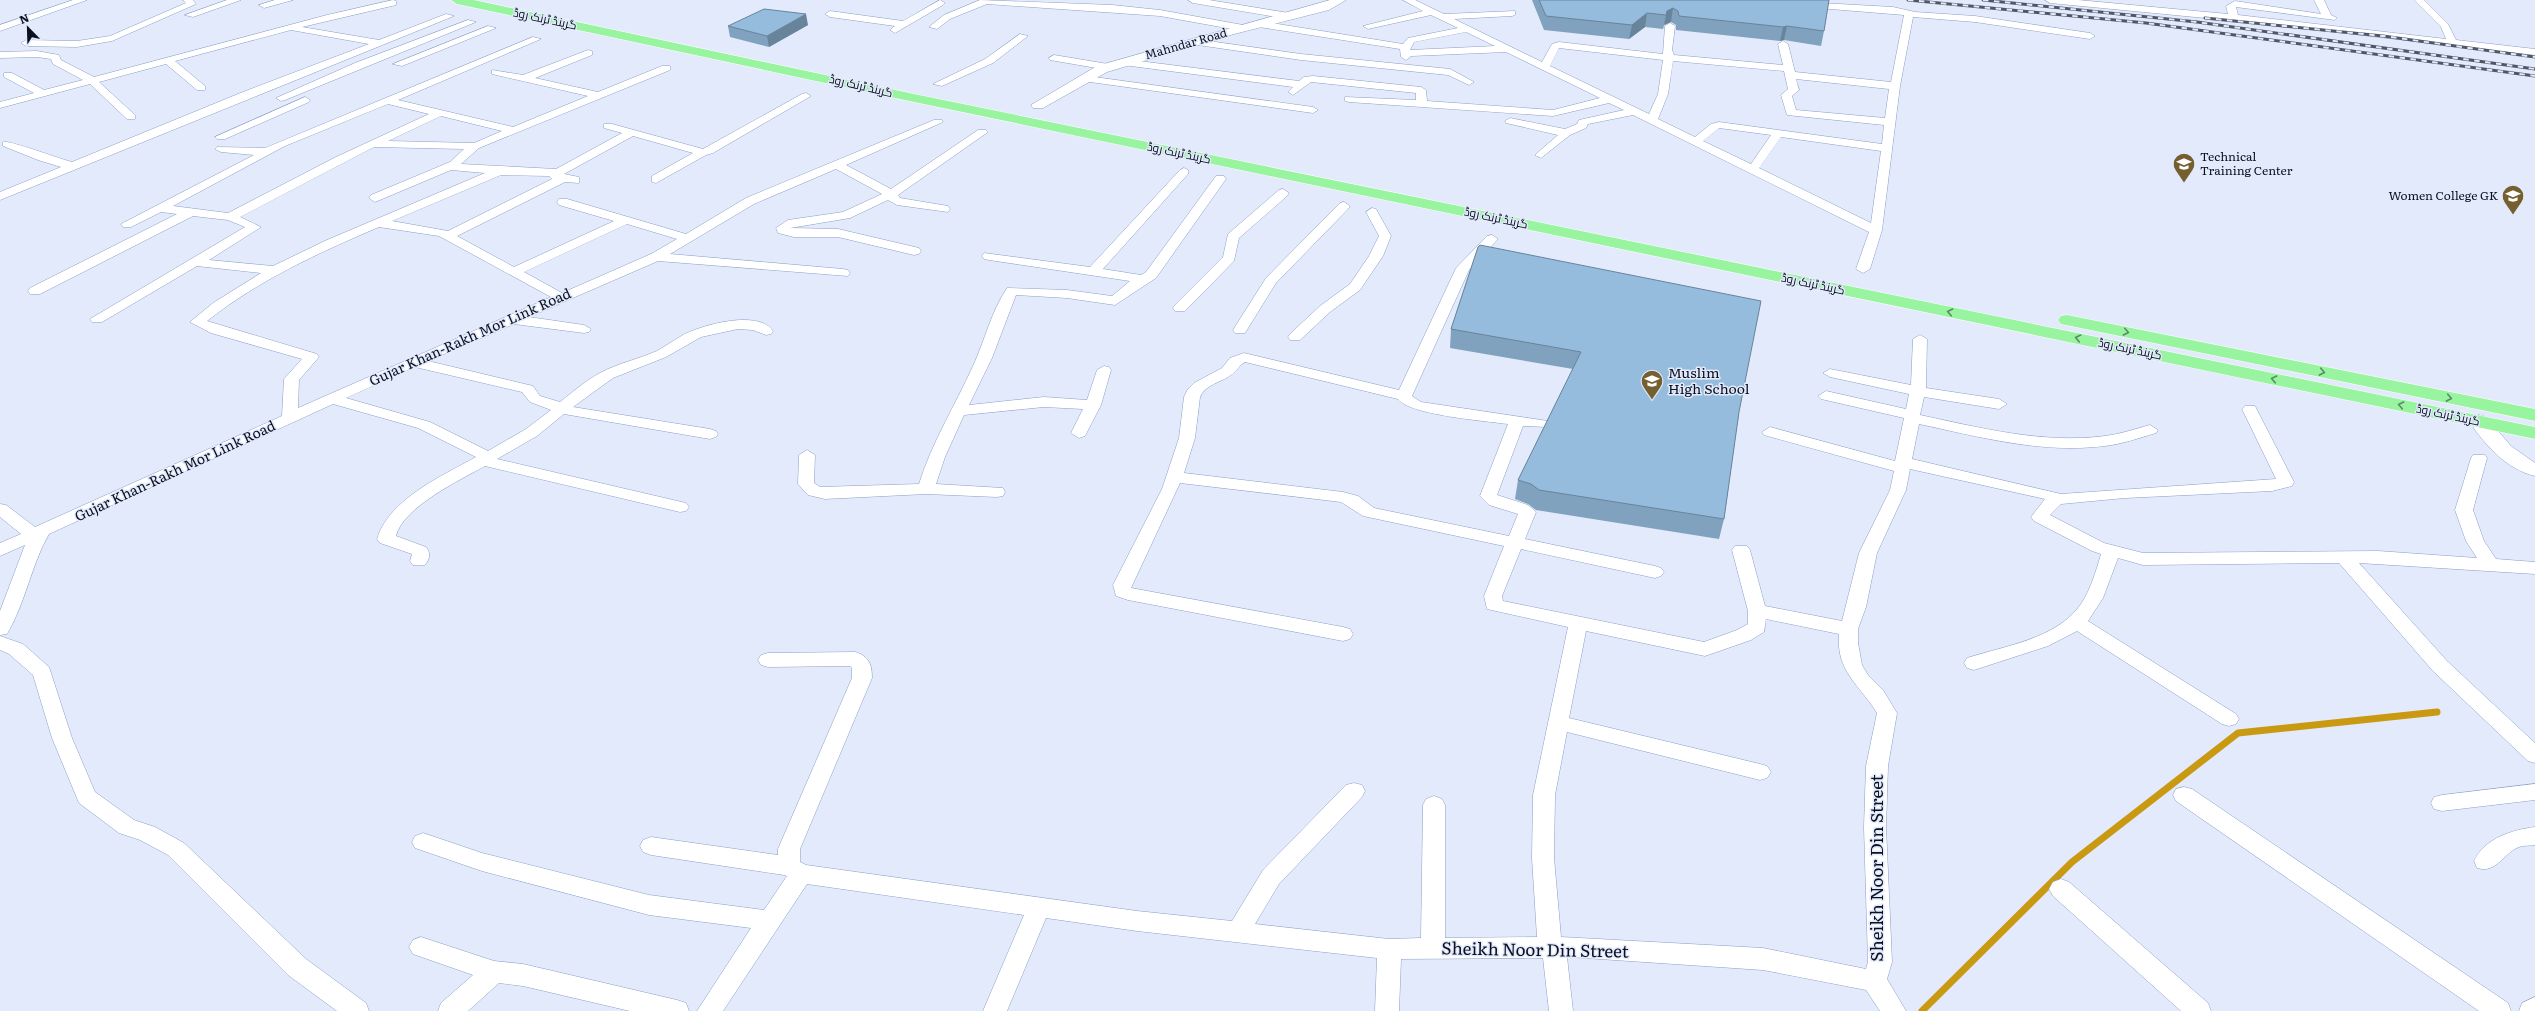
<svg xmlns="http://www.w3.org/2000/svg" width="2535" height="1011" font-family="Literata,Cairo,serif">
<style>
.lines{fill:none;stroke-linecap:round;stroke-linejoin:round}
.stream{stroke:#ca9912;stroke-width:7}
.minor-casing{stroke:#8c9fc7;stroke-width:1}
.tertiary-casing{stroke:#8c9fc7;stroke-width:1}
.secondary-casing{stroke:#8c9fc7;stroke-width:1}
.trunk-casing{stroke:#fff;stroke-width:1}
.minor{fill:#fff;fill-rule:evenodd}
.tertiary{fill:#fff;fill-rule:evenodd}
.secondary{fill:#fff;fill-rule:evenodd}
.trunk{fill:#98f49e;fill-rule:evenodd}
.rail-casing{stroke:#4f5666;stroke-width:3}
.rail{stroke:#e2eafc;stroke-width:2;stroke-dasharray:5.5;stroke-linecap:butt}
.wall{fill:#80a2be}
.shaded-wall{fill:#68849b}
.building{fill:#95bcdd;stroke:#68849b}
.oneway{stroke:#588d65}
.labels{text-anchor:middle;stroke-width:3;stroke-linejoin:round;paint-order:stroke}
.far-street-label{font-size:12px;fill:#0a101f;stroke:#e2eafc}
.far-poi-label{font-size:12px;fill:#0a101f;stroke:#e2eafc;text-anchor:start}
.street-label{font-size:14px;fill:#0a101f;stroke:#e2eafc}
.poi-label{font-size:14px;fill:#0a101f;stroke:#e2eafc;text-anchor:start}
.near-street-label{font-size:17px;fill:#0a101f;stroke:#e2eafc}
</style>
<rect width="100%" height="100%" fill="#e2eafc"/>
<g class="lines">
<path class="stream" d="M 1922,1011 L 2072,862 L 2238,733 L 2437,712"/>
<g class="minor-casing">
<path id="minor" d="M 73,0 L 87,0 L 0,31 L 0,25 Z
M 183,0 L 193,0 L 196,4 L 112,41 L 77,47 L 26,46 L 21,43 L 26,40 L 77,41 L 110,36 L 186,3 Z
M 227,0 L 241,0 L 193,17 L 185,15 Z
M 275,0 L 293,0 L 264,8 L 259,5 Z
M 393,0 L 396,1 L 396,5 L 302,27 L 379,40 L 446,14 L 454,16 L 0,200 L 0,192 L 61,167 L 38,160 L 3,146 L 3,142 C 9,140 60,159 72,162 L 243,92 L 369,44 L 291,30 L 175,61 L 205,86 L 205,90 L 197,90 L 166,64 L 99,82 L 135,115 L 135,119 L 127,119 L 90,84 L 0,108 L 0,102 L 34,93 L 4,77 L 4,73 L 12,73 L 44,90 L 83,80 L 53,64 L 51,59 L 37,57 L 0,58 L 0,52 L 37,51 L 59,55 L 61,60 L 94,77 L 327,15 Z
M 940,0 L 945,3 L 943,5 L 895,33 L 890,30 L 895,26 L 830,17 L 825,14 L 830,11 L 903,21 Z
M 980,0 L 1112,5 L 1160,10 L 1243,25 L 1248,28 L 1243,31 L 1160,16 L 987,4 L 950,19 L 937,29 L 929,27 L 944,15 Z
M 1188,0 L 1209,0 L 1289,13 L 1294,16 L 1289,19 L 1193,3 Z
M 1403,0 L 1415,0 L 1444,14 L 1515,11 L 1515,15 L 1512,16 L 1454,19 L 1542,62 L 1552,44 L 1559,42 L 1663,54 L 1665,26 L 1670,23 L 1675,26 L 1672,50 L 1674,55 L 1783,65 L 1778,44 L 1783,41 L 1788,44 L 1795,72 L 1891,82 L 1904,15 L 1806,7 L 1801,4 L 1803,2 L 1893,7 L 1915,12 L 1975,16 L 2090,33 L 2095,36 L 2090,39 L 1975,22 L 1913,17 L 1900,86 L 1882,230 L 1870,269 L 1863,273 L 1856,269 L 1869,232 L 1633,115 L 1588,124 L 1586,128 L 1570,135 L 1541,158 L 1535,155 L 1558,135 L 1506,123 L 1505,121 L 1510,118 L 1565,129 L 1577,124 L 1579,120 L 1624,110 L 1609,103 L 1553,116 L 1349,102 L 1345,101 L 1345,97 L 1416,100 L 1416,93 L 1311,82 L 1293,95 L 1288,92 L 1293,87 L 1123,65 L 1118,62 L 1123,59 L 1299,81 L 1304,77 L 1313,76 L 1421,87 L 1426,90 L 1427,101 L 1553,110 L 1600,98 L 1506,52 L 1411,56 L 1406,60 L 1401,57 L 1400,49 L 1259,27 L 1254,24 L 1259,21 L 1403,44 L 1408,38 L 1458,28 L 1431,15 L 1368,29 L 1363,26 L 1423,11 ZM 1466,32 L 1495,46 L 1410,50 L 1414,42 ZM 1559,48 L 1663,60 L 1658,94 L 1649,114 L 1550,66 ZM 1673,61 L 1784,71 L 1788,89 L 1781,95 L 1787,115 L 1884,125 L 1882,144 L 1719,122 L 1711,124 L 1695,137 L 1658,119 L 1668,94 ZM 1796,79 L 1889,89 L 1885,118 L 1796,110 L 1792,96 L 1799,90 ZM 1719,128 L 1771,135 L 1751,164 L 1703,141 ZM 1781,137 L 1881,151 L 1871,223 L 1759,168 Z
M 2045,0 L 2078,0 L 2228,14 L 2226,6 L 2235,1 L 2321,14 L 2314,0 L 2324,0 L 2331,15 L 2337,18 L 2335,20 L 2236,7 L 2238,15 L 2446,39 L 2441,27 L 2414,0 L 2424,0 L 2448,24 L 2456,40 L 2535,49 L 2535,55 L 2247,22 L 2050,3 Z
M 468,20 L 476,22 L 285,100 L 281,101 L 276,98 L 355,63 Z
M 488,26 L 496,28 L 402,66 L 393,64 Z
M 1020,34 L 1028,36 L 993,63 L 942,86 L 933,84 L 985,59 Z
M 533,37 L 541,39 L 398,100 L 513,127 L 588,96 L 492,74 L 492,70 L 523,75 L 588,50 L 592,51 L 592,55 L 535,78 L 598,92 L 662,66 L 670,66 L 670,70 L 479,148 L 461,164 L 556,169 L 622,133 L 604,128 L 604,124 L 612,124 L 703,149 L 802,94 L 806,93 L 811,96 L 713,153 L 706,155 L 656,183 L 652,182 L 652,176 L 693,153 L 633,136 L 564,174 L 579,177 L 579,183 L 565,182 L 457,236 L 514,267 L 614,221 L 559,205 L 557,202 L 559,199 L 567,199 L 686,234 L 746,198 L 934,120 L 942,120 L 943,122 L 846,165 L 891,189 L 978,130 L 986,130 L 988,132 L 898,195 L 900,198 L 948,206 L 950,209 L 948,212 L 897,205 L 888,200 L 850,218 L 790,228 L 838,229 L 919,248 L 921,251 L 919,254 L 914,255 L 838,237 L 794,237 L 778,233 L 776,228 L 788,220 L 843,212 L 882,194 L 836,169 L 754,204 L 670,254 L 843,269 L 848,270 L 850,273 L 848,276 L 658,261 L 529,317 L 584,325 L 591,329 L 589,332 L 584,333 L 514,324 L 428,361 L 533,386 L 540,396 L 560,402 C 575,390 590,377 608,369 C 624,362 641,358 657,351 C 666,346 674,340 683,335 C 702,325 758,309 773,331 L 771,334 L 766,335 L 753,330 L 738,329 L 701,337 L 666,357 L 613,378 L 573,407 L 710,429 L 716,431 L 718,434 L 716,437 L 710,439 L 564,414 L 537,436 L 497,459 L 686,503 L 689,507 L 686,511 L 680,512 L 485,466 C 460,480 403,507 396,536 L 426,547 C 431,554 430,558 425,565 L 413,565 L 410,561 L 412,554 L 380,543 L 377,539 C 389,499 442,476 476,457 L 418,428 L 333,404 L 49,534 C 31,565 26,602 7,634 L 0,635 L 0,611 L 25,545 L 0,556 L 0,543 L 21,534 L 0,517 L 0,504 L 6,505 L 35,527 L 282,416 L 284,379 L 302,359 L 211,333 L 190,322 L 213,303 L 261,273 L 197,266 L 102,322 L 92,322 L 90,319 L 245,227 L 228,220 L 193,216 L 40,294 L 30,294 L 28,291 L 30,288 L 177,214 L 161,212 L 131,227 L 123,227 L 121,224 L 254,155 L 221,152 L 215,149 L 217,147 L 265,148 ZM 388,104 L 429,114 L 336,157 L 228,213 L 173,206 L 285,146 ZM 441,116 L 502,131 L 474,143 L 388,141 ZM 374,147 L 464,149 L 450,162 L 371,195 L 369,198 L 375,202 L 451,170 L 485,173 L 327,240 L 273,266 L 209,260 L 261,227 L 240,217 ZM 501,175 L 549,176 L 552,179 L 448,231 L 392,221 ZM 627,224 L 677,239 L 651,254 L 562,293 L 524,272 ZM 379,227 L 439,236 L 551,297 L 298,408 L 299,380 L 319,357 L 317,354 L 207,321 C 259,280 318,253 379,227 ZM 415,367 L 522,392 L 530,402 L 551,410 L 526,429 L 488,451 L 430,422 L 346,398 Z
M 1194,39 L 1301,54 L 1450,69 L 1474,82 L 1469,85 L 1448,75 L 1301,60 L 1191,44 L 1189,42 Z
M 1054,55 L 1108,64 L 1113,67 L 1108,70 L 1050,60 L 1049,58 Z
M 1087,76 L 1313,107 L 1318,110 L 1313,113 L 1083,81 L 1083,77 Z
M 305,97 L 310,100 L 309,102 L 225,139 L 217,139 L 215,137 Z
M 1184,168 L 1188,170 L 1188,174 L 1103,269 L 1141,275 L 1146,272 L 1216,176 L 1224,176 L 1226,179 L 1156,278 L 1115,305 L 1067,298 L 1016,295 L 992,358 L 969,405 L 1044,397 L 1087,400 L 1097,370 L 1104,366 L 1109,367 L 1111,370 L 1101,405 L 1085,436 L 1079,438 L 1071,433 L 1083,409 L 1044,407 L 964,415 L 945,457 L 936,484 L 1003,488 L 1005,492 L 1003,496 L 997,497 L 926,494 L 825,499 L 808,495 L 798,484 L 799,455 L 807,450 L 815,455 L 814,483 L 820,487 L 919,484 C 932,442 955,406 973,366 C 985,340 991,312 1007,288 L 1067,290 L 1112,296 L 1130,281 L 989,260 L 984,259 L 982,256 L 984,253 L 1090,267 L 1180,170 Z
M 1283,189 L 1289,193 L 1287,196 L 1239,238 L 1234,261 L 1185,311 L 1175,311 L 1173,308 L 1175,305 L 1223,257 L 1228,234 L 1279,190 Z
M 1344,202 L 1350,206 L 1348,209 L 1276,283 L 1245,333 L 1235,333 L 1233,330 L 1266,278 L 1340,203 Z
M 1372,208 L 1376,209 L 1391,236 L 1383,256 L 1360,290 L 1330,312 L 1300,340 L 1290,340 L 1288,337 L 1290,334 L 1320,306 L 1350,284 L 1369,256 L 1379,236 L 1366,212 Z
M 1492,235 L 1498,239 L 1469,270 L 1412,396 L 1421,402 L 1548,421 L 1550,424 L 1548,427 L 1523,426 L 1497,495 L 1528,505 L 1536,512 L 1525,539 L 1655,566 L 1661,568 L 1664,572 L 1661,576 L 1655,578 L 1521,549 L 1502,596 L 1503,601 L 1704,642 L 1737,630 L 1748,624 L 1748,611 L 1732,550 L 1735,546 L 1747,546 L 1750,550 L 1765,606 L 1842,621 L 1859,553 L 1890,490 L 1894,471 L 1764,435 L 1762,432 L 1770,427 L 1895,461 L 1904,418 L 1821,399 L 1818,396 L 1826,391 L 1906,409 L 1909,394 L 1830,377 L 1823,373 L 1830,369 L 1911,385 L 1913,339 L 1920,335 L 1927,339 L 1926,388 L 1999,399 L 2007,404 L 1999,409 L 1924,397 L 1920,415 C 1981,428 2043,444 2105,436 C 2121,434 2135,429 2150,425 L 2158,430 L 2156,433 C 2139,438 2122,444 2105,446 C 2042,454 1980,437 1919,424 L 1912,459 L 2061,494 L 2276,479 L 2242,409 L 2245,406 L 2255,406 L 2294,482 L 2292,486 L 2272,491 L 2125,498 L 2061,504 L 2050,515 L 2104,543 L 2143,553 L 2378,551 L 2477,558 L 2466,541 L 2455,510 L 2471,458 L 2473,455 L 2485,455 L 2487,458 L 2473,510 L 2484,541 L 2496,559 L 2535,562 L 2535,574 L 2359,563 L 2447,661 L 2535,743 L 2535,763 L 2528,761 L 2433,671 L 2339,563 L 2143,565 L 2118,558 L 2103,598 L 2088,621 L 2236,714 L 2239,719 L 2236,724 L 2229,726 L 2222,724 L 2077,631 L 2048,646 L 1974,670 L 1967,668 L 1964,663 L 1967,658 C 2004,646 2057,639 2081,604 C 2091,589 2096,571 2101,554 L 2092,551 L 2034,521 L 2031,517 L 2045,499 L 1910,469 L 1906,490 L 1877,553 L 1866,607 L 1858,629 L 1858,643 L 1862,665 L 1868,675 L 1883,690 L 1897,713 L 1888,766 L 1886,827 L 1892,962 L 1887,979 L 1906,1011 L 1880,1011 L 1866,990 L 1763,970 L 1570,957 L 1567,957 L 1573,1011 L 1549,1011 L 1543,958 L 1401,959 L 1399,1011 L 1375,1011 L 1377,958 L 1137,931 L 1046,918 L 1007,1011 L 983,1011 L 1024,915 L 807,884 L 723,1011 L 697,1011 L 751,928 L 649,915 L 482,871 L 415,848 L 412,842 L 415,836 L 423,833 L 482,853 L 649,895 L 764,910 L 787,876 L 784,875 L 651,855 L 643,852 L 640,846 L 643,840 L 651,837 L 778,855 L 778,849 L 852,678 L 852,668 L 850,666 L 768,667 L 761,665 L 758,660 L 761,655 L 768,653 L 855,652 C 869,656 872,665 872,678 L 800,849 L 800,862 L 806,865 L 1137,911 L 1232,921 L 1263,870 L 1346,785 L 1354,783 L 1362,785 L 1365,791 L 1362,797 L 1279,884 L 1255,924 L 1389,939 L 1421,938 L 1423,805 L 1426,799 L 1434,796 L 1442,799 L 1445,805 L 1445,938 L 1537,937 L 1532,858 L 1533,795 L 1568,627 L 1487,609 L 1484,596 L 1504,546 L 1363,516 L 1341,502 L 1180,483 L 1131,588 L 1343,627 L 1350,629 L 1353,634 L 1350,639 L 1343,641 L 1128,600 L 1116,596 L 1113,585 L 1162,489 L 1179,438 L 1184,397 L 1188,389 L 1194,383 L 1222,368 L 1230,358 L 1244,353 L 1399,390 L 1456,268 L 1487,236 ZM 1245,362 L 1398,399 C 1409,415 1486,421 1508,424 L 1480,496 L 1489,505 L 1518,514 L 1509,536 L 1374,508 L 1358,496 L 1343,492 L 1184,473 L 1195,438 L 1200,397 C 1206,384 1220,383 1231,375 C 1237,371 1239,365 1245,362 ZM 1766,619 L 1839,634 C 1836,672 1859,684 1877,713 L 1866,766 L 1864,827 L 1868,962 L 1866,969 L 1763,948 L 1561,937 L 1554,858 L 1555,795 L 1567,732 L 1760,780 L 1767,778 L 1771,772 L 1767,766 L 1760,764 L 1569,718 L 1586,631 L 1705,656 L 1751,640 L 1764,632 Z
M 0,636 L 23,644 L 49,667 L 72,738 L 95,792 L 134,820 L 155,827 L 184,843 L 306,959 L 366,1003 L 369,1011 L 337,1011 L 288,975 L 168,855 L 140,840 L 119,833 L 79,803 L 52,738 L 33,675 L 9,654 L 0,650 Z
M 2535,784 L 2535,800 L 2442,811 L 2434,809 L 2431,803 L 2434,797 L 2442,795 Z
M 2184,787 L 2192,789 L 2508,1003 L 2511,1011 L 2479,1011 L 2176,801 L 2173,795 L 2176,789 Z
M 2535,827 L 2535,845 C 2530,846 2524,845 2519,847 C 2503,853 2497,874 2477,868 L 2474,861 C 2485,838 2512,830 2535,827 Z
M 2061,879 L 2069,882 L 2208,1003 L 2211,1011 L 2181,1011 L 2053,896 L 2049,889 L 2053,882 Z
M 421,937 L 494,961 L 523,964 L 677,1000 L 686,1003 L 689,1011 L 630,1011 L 523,986 L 499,983 L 468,1011 L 438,1011 L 441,1003 L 473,975 L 413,954 L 409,947 L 413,940 Z
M 2535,997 L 2535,1011 L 2519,1011 L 2522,1003 Z"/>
</g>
<g class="tertiary-casing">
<path id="tertiary" d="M 1330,0 L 1346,0 L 1329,10 L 1234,34 L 1107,72 L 1043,108 L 1033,108 L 1031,105 L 1097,66 Z"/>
</g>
<g class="secondary-casing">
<path id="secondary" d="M 2479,415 L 2486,417 L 2511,446 L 2535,463 L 2535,476 C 2506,469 2485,445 2469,421 L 2472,417 Z"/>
</g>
<g class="trunk-casing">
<path id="trunk" d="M 451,0 L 474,0 L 914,94 L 2535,427 L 2535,439 L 914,102 L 457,4 Z
M 2067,315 L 2535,409 L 2535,421 L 2061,324 L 2058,320 L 2061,316 Z"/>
</g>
<use href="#minor" class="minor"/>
<use href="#tertiary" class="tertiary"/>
<use href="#secondary" class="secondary"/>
<use href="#trunk" class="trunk"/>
<g class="rail-casing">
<path id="rail" d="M 1908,0 L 2146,23 L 2535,76
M 1983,0 L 2197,22 L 2535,69
M 2205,18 L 2383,36 L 2535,57"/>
</g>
<use href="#rail" class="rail"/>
</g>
<path class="wall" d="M 1532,0 L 1829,0 L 1824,31 L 1821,46 L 1784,40 L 1780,41 L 1676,30 L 1676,25 L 1671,22 L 1664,25 L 1663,29 L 1645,27 L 1629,39 L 1544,30 Z
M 808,25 L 769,47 L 730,37 L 728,26 Z
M 1478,247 L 1739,412 L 1724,519 L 1719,539 L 1536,510 L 1528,504 L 1515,499 L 1518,480 L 1573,369 L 1450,348 L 1451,329 Z"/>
<path class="shaded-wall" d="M 1673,8 L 1671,22 L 1664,25 L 1663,29 L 1667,11 Z
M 1647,13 L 1645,27 L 1629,39 L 1632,25 Z
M 806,14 L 808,25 L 769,47 L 767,36 Z
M 1787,26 L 1784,40 L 1780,41 L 1783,27 Z"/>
<path class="building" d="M 1539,0 L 1829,0 L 1824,31 L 1787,26 L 1783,27 L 1679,16 L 1678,11 L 1673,8 L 1667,11 L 1666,15 L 1647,13 L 1632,25 L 1546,16 Z
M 764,9 L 806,14 L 767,36 L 728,26 Z
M 1480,245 L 1761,301 L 1739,412 L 1724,519 L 1539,490 L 1531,484 L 1518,480 L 1581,352 L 1451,329 L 1478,247 Z"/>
<defs><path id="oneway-chevron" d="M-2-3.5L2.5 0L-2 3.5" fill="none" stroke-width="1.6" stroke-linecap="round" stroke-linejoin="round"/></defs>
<g class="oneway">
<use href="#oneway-chevron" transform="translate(1950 312) rotate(-168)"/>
<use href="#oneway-chevron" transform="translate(2126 332) rotate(11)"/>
<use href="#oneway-chevron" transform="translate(2078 338) rotate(-168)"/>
<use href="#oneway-chevron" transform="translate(2322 372) rotate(11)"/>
<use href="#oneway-chevron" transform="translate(2274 379) rotate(-168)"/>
<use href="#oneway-chevron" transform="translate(2449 398) rotate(11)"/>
<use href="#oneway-chevron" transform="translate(2401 405) rotate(-168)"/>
</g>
<defs>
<g id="university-pin" transform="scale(1.15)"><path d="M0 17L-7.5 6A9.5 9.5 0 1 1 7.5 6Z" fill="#755f2f" stroke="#e2eafc"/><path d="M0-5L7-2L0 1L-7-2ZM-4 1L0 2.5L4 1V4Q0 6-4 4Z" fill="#fff"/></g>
<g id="school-pin" transform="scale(1.15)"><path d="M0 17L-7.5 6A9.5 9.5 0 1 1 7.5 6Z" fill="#755f2f" stroke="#e2eafc"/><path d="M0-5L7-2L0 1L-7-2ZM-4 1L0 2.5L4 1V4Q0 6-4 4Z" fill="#fff"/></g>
</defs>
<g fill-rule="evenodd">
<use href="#university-pin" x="2184" y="164"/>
<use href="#university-pin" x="2513" y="196"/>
<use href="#school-pin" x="1652" y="381"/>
</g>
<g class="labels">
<g class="far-street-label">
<text transform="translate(545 19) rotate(12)" y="4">گرینڈ ٹرنک روڈ</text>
<text transform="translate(1186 44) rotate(-16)" y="4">Mahndar Road</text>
<text transform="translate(861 86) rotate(13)" y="4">گرینڈ ٹرنک روڈ</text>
<text transform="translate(1179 153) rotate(12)" y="4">گرینڈ ٹرنک روڈ</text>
<text transform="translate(1496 218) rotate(12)" y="4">گرینڈ ٹرنک روڈ</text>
<text transform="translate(1813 284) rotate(12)" y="4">گرینڈ ٹرنک روڈ</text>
<text transform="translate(2130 349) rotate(12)" y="4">گرینڈ ٹرنک روڈ</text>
<text transform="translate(2448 415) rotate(12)" y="4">گرینڈ ٹرنک روڈ</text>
</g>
<g class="far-poi-label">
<text x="2200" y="161">Technical<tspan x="2200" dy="14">Training Center</tspan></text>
<text x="2498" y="200" text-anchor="end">Women College GK</text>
</g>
<g class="street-label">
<text transform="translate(470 337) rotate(-24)" y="5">Gujar Khan-Rakh Mor Link Road</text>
<text transform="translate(175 471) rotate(-25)" y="5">Gujar Khan-Rakh Mor Link Road</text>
</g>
<g class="poi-label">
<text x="1668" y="378">Muslim<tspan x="1668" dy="16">High School</tspan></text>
</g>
<g class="near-street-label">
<text transform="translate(1877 868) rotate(-90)" y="6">Sheikh Noor Din Street</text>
<text transform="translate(1535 950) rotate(1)" y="6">Sheikh Noor Din Street</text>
</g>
</g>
<g transform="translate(28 28) rotate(337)" stroke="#e2eafc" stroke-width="3" paint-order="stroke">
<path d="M0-3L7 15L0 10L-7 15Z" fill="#0a101f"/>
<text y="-6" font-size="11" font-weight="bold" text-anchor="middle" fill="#0a101f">N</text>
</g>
</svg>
